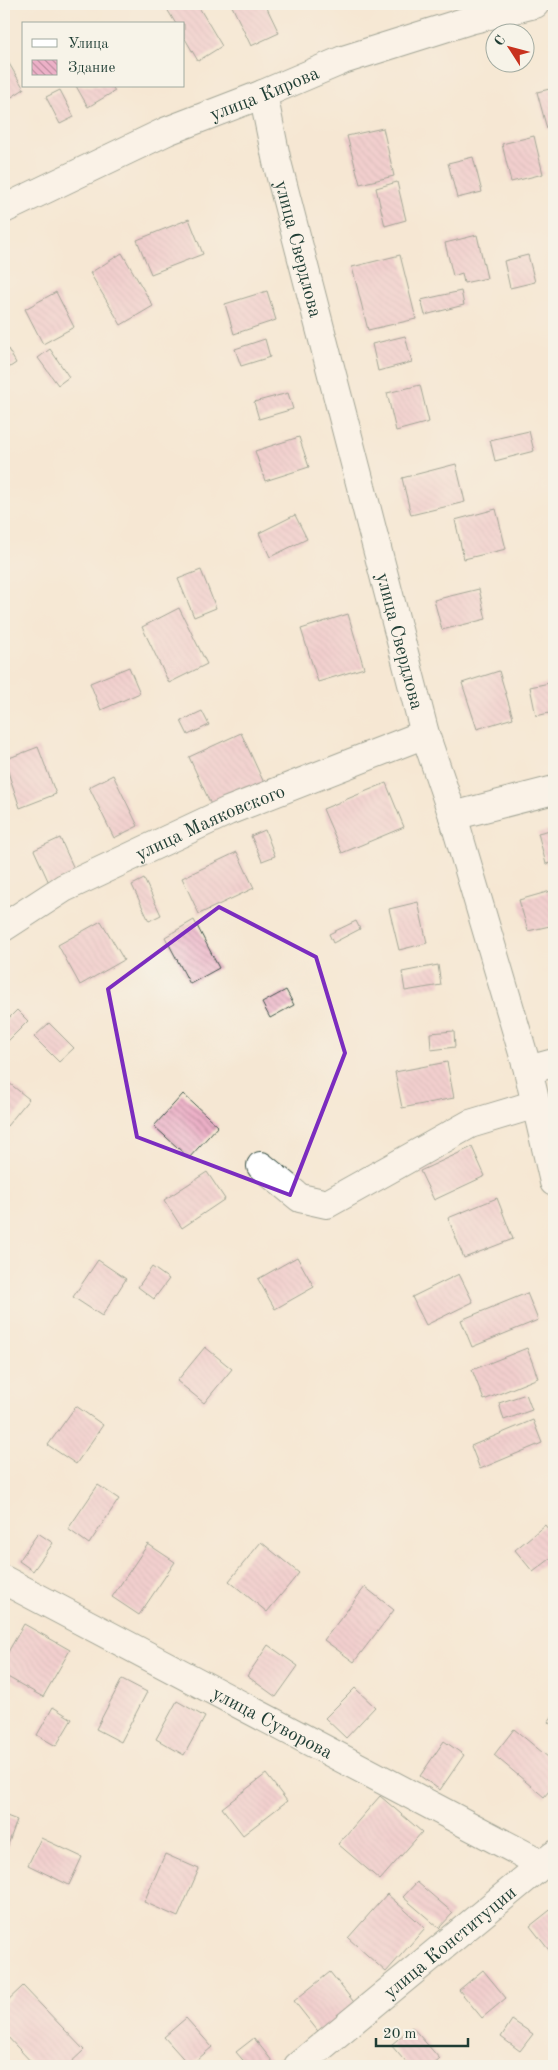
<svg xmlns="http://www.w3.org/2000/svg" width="558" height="2070" font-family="'Old Standard TT',serif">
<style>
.building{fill:url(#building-back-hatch)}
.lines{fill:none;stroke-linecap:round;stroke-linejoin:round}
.minor-casing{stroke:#3f564c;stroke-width:30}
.minor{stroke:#fff;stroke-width:28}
.marked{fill:none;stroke:#7b2cbf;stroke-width:4;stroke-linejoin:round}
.labels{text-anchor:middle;stroke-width:4;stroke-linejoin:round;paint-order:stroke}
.street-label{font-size:19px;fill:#1f3d34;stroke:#f7f3e8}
</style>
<defs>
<pattern id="building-back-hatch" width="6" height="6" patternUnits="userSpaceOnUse" patternTransform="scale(1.25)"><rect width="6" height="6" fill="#ecb0c7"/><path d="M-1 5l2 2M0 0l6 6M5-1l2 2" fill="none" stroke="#bf90a2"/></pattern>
</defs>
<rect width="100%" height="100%" fill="#f7f3e8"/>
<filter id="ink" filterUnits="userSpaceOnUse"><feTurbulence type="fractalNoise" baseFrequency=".02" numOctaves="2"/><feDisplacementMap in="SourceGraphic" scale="10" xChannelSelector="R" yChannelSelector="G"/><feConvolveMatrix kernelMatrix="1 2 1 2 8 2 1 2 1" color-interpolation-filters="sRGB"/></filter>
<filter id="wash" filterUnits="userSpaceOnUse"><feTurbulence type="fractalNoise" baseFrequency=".0096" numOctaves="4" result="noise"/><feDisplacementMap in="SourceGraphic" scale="20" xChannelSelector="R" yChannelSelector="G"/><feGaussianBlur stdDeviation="1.12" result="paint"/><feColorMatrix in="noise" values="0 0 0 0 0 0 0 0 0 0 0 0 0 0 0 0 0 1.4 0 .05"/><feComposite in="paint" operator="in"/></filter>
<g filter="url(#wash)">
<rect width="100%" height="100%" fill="#f5e7d3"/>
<g id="blocks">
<path class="building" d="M 164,4 L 197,4 L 222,46 L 198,61 L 184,37 L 184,24 L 176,24 Z
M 231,4 L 265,4 L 279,33 L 251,46 Z
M 4,55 L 24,89 L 4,102 Z
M 76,86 L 112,86 L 115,91 L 88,107 Z
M 554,88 L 554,127 L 547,129 L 537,92 Z
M 60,90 L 74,117 L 60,124 L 46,97 Z
M 383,128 L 394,176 L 360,184 L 347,136 Z
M 534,136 L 543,174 L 511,182 L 502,144 Z
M 473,157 L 482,192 L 457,198 L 448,163 Z
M 397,182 L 406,220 L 385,226 L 376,188 Z
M 189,219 L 203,254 L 151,274 L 137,240 Z
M 477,235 L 487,278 L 464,283 L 462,273 L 453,276 L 445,243 Z
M 122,253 L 153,306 L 121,325 L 90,273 Z
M 400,255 L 416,319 L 368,330 L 352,267 Z
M 528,255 L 535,282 L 510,288 L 504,261 Z
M 267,291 L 276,320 L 234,334 L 225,304 Z
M 461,291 L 464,305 L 425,315 L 421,300 Z
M 56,292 L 74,327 L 43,344 L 25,309 Z
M 405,336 L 412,362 L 378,371 L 372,344 Z
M 265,339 L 270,357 L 241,366 L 235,349 Z
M 4,342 L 16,363 L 4,371 Z
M 50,349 L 69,377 L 58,385 L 38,358 Z
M 420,385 L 429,422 L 396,431 L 387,393 Z
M 288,393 L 293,409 L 259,419 L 254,402 Z
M 529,431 L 534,451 L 495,461 L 490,440 Z
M 299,437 L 309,467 L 265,481 L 255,451 Z
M 456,464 L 465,502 L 411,515 L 402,478 Z
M 496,509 L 506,549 L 464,559 L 455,520 Z
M 295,515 L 307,539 L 270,557 L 259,533 Z
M 201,570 L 216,608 L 194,617 L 178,579 Z
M 479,589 L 486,619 L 442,630 L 434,600 Z
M 179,608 L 207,664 L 169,683 L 142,627 Z
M 348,614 L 364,668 L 318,682 L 301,629 Z
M 129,667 L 140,693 L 101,710 L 90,683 Z
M 499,671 L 513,718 L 477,729 L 462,683 Z
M 554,682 L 554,736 L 553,736 L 549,713 L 536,716 L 530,687 Z
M 202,711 L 209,725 L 188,735 L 181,721 Z
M 241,733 L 265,785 L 213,809 L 189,757 Z
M 38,747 L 56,794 L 20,808 L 4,760 Z
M 113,775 L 138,826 L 114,838 L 89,787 Z
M 386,783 L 404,827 L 342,853 L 323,809 Z
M 554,829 L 554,862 L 546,864 L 538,833 Z
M 265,830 L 275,856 L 262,861 L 251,836 Z
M 60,838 L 76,873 L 50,885 L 34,850 Z
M 237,852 L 254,888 L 199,914 L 182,878 Z
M 144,879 L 161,915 L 149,921 L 132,885 Z
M 554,890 L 554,925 L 528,931 L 519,900 Z
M 418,902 L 427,943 L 399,950 L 389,909 Z
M 194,920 L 219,968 L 190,984 L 165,937 Z
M 101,921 L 124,960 L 80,985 L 58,945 Z
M 356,921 L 360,929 L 333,943 L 329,934 Z
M 438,965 L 441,985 L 405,991 L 402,972 Z
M 286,990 L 294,1005 L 270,1018 L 262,1003 Z
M 17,1010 L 28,1021 L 4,1045 L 4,1023 Z
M 49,1023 L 74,1048 L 59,1062 L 34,1037 Z
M 454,1031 L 455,1047 L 431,1050 L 430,1033 Z
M 447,1062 L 454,1098 L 402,1108 L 395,1072 Z
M 4,1079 L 29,1099 L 7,1126 L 4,1124 Z
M 183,1094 L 218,1126 L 189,1158 L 154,1126 Z
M 472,1147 L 485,1176 L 434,1200 L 420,1171 Z
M 207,1172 L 225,1199 L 182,1228 L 164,1200 Z
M 497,1198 L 513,1239 L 464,1258 L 448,1218 Z
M 297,1257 L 314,1287 L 275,1309 L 258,1279 Z
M 98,1260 L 126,1279 L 102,1316 L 73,1297 Z
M 152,1267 L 169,1279 L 154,1299 L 138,1287 Z
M 459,1274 L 473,1302 L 426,1325 L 412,1297 Z
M 527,1293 L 538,1320 L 472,1347 L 461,1320 Z
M 205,1347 L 232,1369 L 204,1403 L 177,1381 Z
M 527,1348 L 538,1378 L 484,1400 L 472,1370 Z
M 526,1394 L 532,1410 L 504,1420 L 499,1403 Z
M 76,1406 L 103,1425 L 76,1464 L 48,1445 Z
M 533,1420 L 542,1443 L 480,1469 L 471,1446 Z
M 98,1485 L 119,1499 L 89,1544 L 68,1529 Z
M 545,1525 L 554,1537 L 554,1556 L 533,1572 L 515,1550 Z
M 38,1533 L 53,1543 L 33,1571 L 19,1561 Z
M 261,1542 L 299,1573 L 267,1612 L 229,1581 Z
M 148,1544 L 175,1562 L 139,1615 L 112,1597 Z
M 365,1587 L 394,1610 L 354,1662 L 324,1640 Z
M 24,1624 L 70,1650 L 43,1697 L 4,1675 L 4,1659 Z
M 268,1645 L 298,1666 L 276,1697 L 247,1676 Z
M 122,1679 L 147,1692 L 121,1742 L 96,1729 Z
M 355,1688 L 375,1707 L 346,1738 L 325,1718 Z
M 177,1701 L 205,1717 L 184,1755 L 156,1739 Z
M 53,1707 L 72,1719 L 56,1746 L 37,1735 Z
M 554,1714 L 554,1727 L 548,1722 Z
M 514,1729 L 554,1762 L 554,1785 L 544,1797 L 494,1755 Z
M 444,1741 L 464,1755 L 440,1790 L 420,1776 Z
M 266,1774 L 287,1801 L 243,1835 L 222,1808 Z
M 380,1796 L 422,1832 L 380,1880 L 338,1844 Z
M 4,1815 L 17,1820 L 4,1856 Z
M 41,1838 L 82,1857 L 69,1885 L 28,1865 Z
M 165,1854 L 199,1869 L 178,1917 L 144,1902 Z
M 417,1882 L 453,1913 L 439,1928 L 403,1897 Z
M 387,1894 L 425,1928 L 386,1972 L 348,1938 Z
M 554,1907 L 554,1953 L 552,1954 L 530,1926 Z
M 483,1970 L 506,1998 L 482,2018 L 459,1990 Z
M 330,1972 L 357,2006 L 321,2035 L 294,2001 Z
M 23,1986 L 84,2050 L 67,2066 L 35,2066 L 4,2033 L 4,2004 Z
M 186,2018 L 212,2047 L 190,2066 L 164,2037 Z
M 512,2020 L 533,2034 L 520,2051 L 501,2037 Z
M 412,2027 L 440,2059 L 432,2066 L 409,2066 L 391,2045 Z
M 254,2038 L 276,2066 L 248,2066 L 236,2052 Z"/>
</g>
</g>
<g filter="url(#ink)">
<use href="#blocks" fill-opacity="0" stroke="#3f564c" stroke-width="1"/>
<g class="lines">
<g class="minor-casing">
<g id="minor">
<path id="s1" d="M 263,94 L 277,162 L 425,734 L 453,816 L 528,1070 L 554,1182"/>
<path id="s2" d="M 4,209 L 167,131 L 263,94 L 343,60 L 470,20 L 535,4"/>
<path d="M 453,816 L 554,790"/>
<path id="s3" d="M 4,927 L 64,888 L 228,811 L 425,734"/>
<path d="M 528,1070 L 554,1063"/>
<path d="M 261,1166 L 300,1198 L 327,1204 L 470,1124 L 536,1104"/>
<path id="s4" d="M 4,1580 L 542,1864"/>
<path id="s5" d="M 298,2066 L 554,1855"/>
</g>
</g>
<use href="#minor" class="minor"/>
</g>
</g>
<path d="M0 0H558V2070H0ZM 219,907 L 316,957 L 345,1053 L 290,1195 L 137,1137 L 108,989 Z" fill="#f5e7d3" fill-opacity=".55" fill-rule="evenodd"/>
<path class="marked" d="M 219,907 L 316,957 L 345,1053 L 290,1195 L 137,1137 L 108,989 Z"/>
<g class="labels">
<g class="street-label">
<text dy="7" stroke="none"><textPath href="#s2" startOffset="285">улица Кирова</textPath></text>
<text dy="7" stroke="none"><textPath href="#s1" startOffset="159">улица Свердлова</textPath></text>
<text dy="7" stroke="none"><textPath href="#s1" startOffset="564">улица Свердлова</textPath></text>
<text dy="7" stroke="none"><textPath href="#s3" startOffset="232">улица Маяковского</textPath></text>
<text dy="7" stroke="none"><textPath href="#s4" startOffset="304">улица Суворова</textPath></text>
<text dy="7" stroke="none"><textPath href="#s5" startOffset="196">улица Конституции</textPath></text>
</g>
</g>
<rect width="558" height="2070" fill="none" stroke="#f7f3e8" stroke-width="20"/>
<rect x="22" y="22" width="162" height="65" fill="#f7f3e8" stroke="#a1aaa0"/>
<rect x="32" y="39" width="25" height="8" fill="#ffffff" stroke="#a1aaa0"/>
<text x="68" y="48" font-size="15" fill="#1f3d34">Улица</text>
<rect x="32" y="60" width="25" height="15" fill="url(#building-back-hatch)" stroke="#a1aaa0"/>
<text x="68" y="72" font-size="15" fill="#1f3d34">Здание</text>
<g transform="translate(510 48) rotate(306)"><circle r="24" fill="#f7f3e8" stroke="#a1aaa0"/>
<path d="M0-4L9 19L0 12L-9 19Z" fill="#c8321e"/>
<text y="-8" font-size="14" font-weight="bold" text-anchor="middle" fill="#1f3d34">С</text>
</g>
<path d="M376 2038v8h92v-8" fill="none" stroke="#1f3d34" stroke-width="2.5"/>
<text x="383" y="2038" font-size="15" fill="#1f3d34" stroke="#f7f3e8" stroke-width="4" paint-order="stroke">20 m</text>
</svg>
